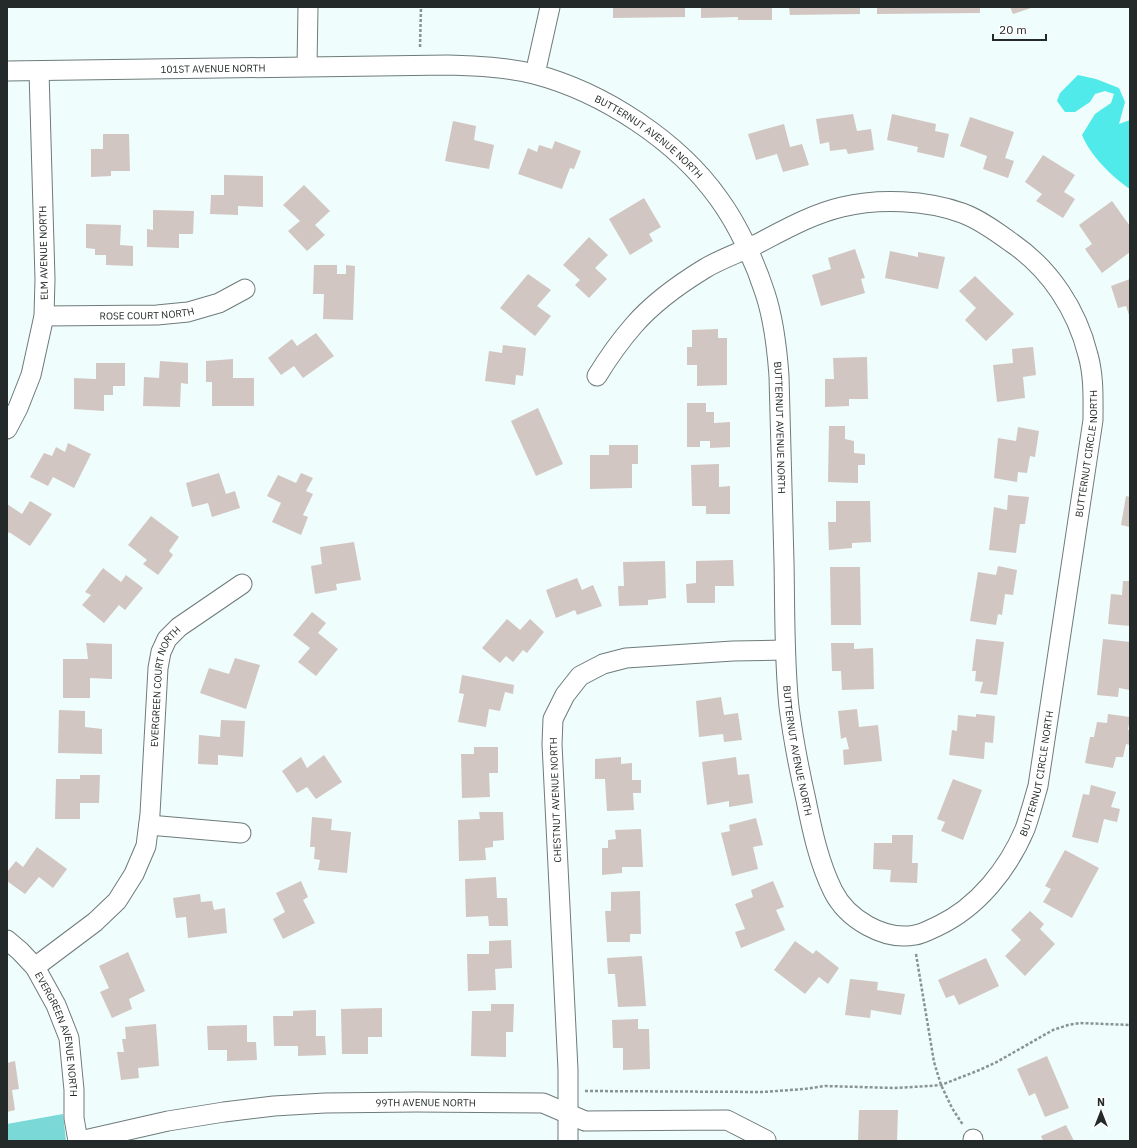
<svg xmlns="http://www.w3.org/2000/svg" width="1137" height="1148" font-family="'IBM Plex Sans',sans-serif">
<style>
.green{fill:#7ad8d6}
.water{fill:#4feae9}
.building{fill:#d2c6c2}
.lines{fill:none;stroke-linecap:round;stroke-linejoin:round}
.minor-casing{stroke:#6e7b7a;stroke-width:21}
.path{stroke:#899392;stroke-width:2.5;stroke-dasharray:3 2;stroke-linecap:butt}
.minor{stroke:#fff;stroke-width:19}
.labels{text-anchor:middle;stroke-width:3;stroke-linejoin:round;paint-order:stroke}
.street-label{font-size:10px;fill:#242a29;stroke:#fff}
</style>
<rect width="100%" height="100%" fill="#effdfc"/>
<path class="green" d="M 63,1114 L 66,1141 L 7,1141 L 7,1124 Z"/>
<path class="water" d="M 1078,75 L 1096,79 L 1119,88 L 1125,102 L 1119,124 L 1130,120 L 1130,189 C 1112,177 1090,155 1082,135 L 1095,114 L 1111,103 L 1114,94 L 1105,91 L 1095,94 L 1090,102 L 1075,112 L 1065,112 L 1057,101 L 1060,93 Z"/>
<path class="building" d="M 613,7 L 685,7 L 685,17 L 613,18 Z
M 701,7 L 772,7 L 772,20 L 738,20 L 738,17 L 701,18 Z
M 789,7 L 860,7 L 860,14 L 790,15 Z
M 877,7 L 980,7 L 980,13 L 877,14 Z
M 1010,7 L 1034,7 L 1013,14 Z
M 853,114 L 857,131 L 871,129 L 874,150 L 848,154 L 846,149 L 830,151 L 829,142 L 820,144 L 816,119 Z
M 892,114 L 936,124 L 935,131 L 949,134 L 944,158 L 917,152 L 918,147 L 887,140 Z
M 970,117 L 1014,132 L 1005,158 L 1014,161 L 1008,178 L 983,169 L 987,156 L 960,146 Z
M 453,121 L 476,126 L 474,140 L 494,145 L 489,169 L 445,161 Z
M 784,124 L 790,147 L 802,144 L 809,165 L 783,172 L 777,154 L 756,160 L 748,134 Z
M 103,134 L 129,134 L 130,171 L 111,171 L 111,176 L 91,177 L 91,149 L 103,149 Z
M 555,141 L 581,151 L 574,169 L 570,168 L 562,189 L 518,174 L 528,148 L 537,152 L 539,145 L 552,149 Z
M 1043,155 L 1075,175 L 1064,192 L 1075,199 L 1063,218 L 1036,201 L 1042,194 L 1025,182 Z
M 224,175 L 263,176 L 263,207 L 238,206 L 238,215 L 210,214 L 211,195 L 224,195 Z
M 304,185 L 330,211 L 315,225 L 325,235 L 307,251 L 288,231 L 300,221 L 283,205 Z
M 644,198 L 661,227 L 649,234 L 653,241 L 630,255 L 609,219 Z
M 1112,201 L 1130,226 L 1130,252 L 1102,273 L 1085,249 L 1092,244 L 1079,225 Z
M 153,210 L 194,211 L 193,234 L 179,234 L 179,248 L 147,247 L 147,229 L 153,230 Z
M 86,224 L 121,225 L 120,245 L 133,246 L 133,266 L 106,265 L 106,255 L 95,255 L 95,249 L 86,248 Z
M 589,237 L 608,255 L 595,268 L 607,279 L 589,298 L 575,285 L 580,280 L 563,265 Z
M 855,249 L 865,278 L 861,279 L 865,293 L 821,306 L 812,275 L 831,269 L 828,258 Z
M 890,251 L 918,257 L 918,252 L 945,257 L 938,289 L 885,278 Z
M 314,265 L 337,265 L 337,274 L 346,274 L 346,265 L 355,266 L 353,320 L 323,319 L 324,294 L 313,294 Z
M 528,274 L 551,290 L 537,306 L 551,316 L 535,336 L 500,308 Z
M 975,276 L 1014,314 L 986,341 L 965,320 L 976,308 L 959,291 Z
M 1130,279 L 1130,318 L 1126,306 L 1118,308 L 1111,286 Z
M 718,329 L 718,338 L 727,338 L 727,385 L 697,386 L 697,365 L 687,365 L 687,347 L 692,347 L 692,330 Z
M 316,333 L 334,356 L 303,378 L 294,366 L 281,375 L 268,358 L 292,339 L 297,346 Z
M 503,345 L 526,348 L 523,376 L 516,375 L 515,385 L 485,381 L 489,351 L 502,353 Z
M 1033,347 L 1036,375 L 1023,377 L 1025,398 L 997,402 L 993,365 L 1013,363 L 1012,349 Z
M 867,357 L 868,399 L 849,399 L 849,406 L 825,407 L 825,379 L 834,379 L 833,358 Z
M 233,359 L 233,378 L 254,378 L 254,406 L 212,406 L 212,382 L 206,382 L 206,361 Z
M 160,361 L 188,363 L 188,384 L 181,383 L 180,407 L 143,406 L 144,377 L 159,378 Z
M 96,363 L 125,363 L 125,386 L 113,386 L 113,395 L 104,395 L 104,411 L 74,409 L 74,378 L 96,379 Z
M 687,403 L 706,403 L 706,412 L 714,412 L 714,423 L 730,422 L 730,447 L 710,448 L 710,441 L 700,441 L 700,447 L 687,447 Z
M 538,408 L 563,464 L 536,476 L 511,421 Z
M 829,426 L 845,426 L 845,439 L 854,441 L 854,453 L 865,454 L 865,465 L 858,465 L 858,483 L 828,482 Z
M 1018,427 L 1039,431 L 1035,457 L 1030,456 L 1027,473 L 1018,472 L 1017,482 L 994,478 L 998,438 L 1016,441 Z
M 68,443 L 91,454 L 74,488 L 53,477 L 48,486 L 30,477 L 44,453 L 52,456 L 56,447 L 65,452 Z
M 609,445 L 638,445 L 638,464 L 632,464 L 632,488 L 590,489 L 590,455 L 609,455 Z
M 719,464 L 719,487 L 730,486 L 730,514 L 706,514 L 706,506 L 692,506 L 691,465 Z
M 219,473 L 226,494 L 235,491 L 240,508 L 212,517 L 208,503 L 192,507 L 186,483 Z
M 301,473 L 313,478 L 306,491 L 313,494 L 303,515 L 308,517 L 301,535 L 272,522 L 281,503 L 267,496 L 278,475 L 296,483 Z
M 1008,495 L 1029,497 L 1025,524 L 1020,524 L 1016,553 L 989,550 L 994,507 L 1007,510 Z
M 1126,496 L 1130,497 L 1130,527 L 1121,525 Z
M 30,501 L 52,514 L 30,546 L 9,532 L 7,535 L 7,504 L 22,514 Z
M 836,501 L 870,501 L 871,542 L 852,543 L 852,548 L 829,550 L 828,522 L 836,522 Z
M 151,516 L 179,537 L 169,551 L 173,555 L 158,575 L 143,564 L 147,560 L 128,545 Z
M 354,542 L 361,580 L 336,584 L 337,590 L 315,594 L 311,566 L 322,564 L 320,547 Z
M 733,560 L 734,586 L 715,586 L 715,603 L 687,603 L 686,584 L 696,583 L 696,561 Z
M 665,561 L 666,598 L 648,600 L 648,605 L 619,606 L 618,586 L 624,586 L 623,562 Z
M 998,566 L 1017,570 L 1013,595 L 1005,594 L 1002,615 L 998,614 L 996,625 L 970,621 L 978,572 L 996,575 Z
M 830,567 L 860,567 L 861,625 L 831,625 Z
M 103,568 L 121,582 L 126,575 L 143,588 L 125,610 L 119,605 L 104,623 L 82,605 L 91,595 L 85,592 Z
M 577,578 L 582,590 L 593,585 L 602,606 L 577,615 L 575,610 L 556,618 L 546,590 Z
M 1123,581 L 1130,581 L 1130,626 L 1108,624 L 1111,594 L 1122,595 Z
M 312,612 L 326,623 L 318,633 L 338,649 L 316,676 L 298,662 L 310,648 L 293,635 Z
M 507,619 L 520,630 L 530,619 L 544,632 L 527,653 L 523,650 L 513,662 L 506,656 L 500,663 L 482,648 Z
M 976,639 L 1004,642 L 997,695 L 980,693 L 983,682 L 975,681 L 976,671 L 972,671 Z
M 1103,639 L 1130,642 L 1130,690 L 1119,688 L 1118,697 L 1097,695 Z
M 86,643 L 112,644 L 112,679 L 90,678 L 90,698 L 63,698 L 63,659 L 88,659 Z
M 831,643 L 854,643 L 854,649 L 873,648 L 874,689 L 842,690 L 841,671 L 832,671 Z
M 235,658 L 260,665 L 246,709 L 200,693 L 209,668 L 229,674 Z
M 462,675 L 514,685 L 513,694 L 505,692 L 500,711 L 489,709 L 486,727 L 458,722 L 464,694 L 459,693 Z
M 721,697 L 724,715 L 738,713 L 742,740 L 724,742 L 723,734 L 699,737 L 696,701 Z
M 857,709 L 859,727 L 878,725 L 882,761 L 844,765 L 843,750 L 849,749 L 846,737 L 841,739 L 838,711 Z
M 59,710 L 85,711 L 85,727 L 102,729 L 102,754 L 58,753 Z
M 976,714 L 995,716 L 993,743 L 985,742 L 984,759 L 949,755 L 952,730 L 957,731 L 958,715 L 976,717 Z
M 1108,714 L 1130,717 L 1128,730 L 1130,730 L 1130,745 L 1126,744 L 1123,757 L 1116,757 L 1113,768 L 1085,763 L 1090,737 L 1094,737 L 1097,722 L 1107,723 Z
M 221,720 L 245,721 L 243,757 L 218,755 L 218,765 L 198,764 L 199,735 L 220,737 Z
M 474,747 L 498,747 L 498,773 L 489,773 L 490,797 L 462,798 L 461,754 L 474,754 Z
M 324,755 L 342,782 L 316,799 L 307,787 L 297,793 L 282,771 L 301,757 L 307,768 Z
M 621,757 L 621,764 L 632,763 L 632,780 L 641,780 L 641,793 L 633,793 L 634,810 L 607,811 L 605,779 L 595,779 L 595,759 Z
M 736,757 L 738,775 L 749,774 L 753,803 L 729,807 L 729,801 L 707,805 L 702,762 Z
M 80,775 L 100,775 L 99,803 L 80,803 L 80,819 L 55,819 L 56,779 L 80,779 Z
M 953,779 L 982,790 L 963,840 L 941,831 L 945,822 L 937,819 Z
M 1091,785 L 1116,792 L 1111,807 L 1120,809 L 1117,822 L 1104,819 L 1098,843 L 1072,837 L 1083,794 L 1089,795 Z
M 479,812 L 503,812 L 504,840 L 493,841 L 493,847 L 485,848 L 486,860 L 459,861 L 458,820 L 480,819 Z
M 312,817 L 332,819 L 331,830 L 351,832 L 347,873 L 318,870 L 320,860 L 314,859 L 315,847 L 310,847 Z
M 756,818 L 763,845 L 753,847 L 758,869 L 732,876 L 721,833 L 730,831 L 729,825 Z
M 641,829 L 643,867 L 622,867 L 622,873 L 602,875 L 602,848 L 608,848 L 608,840 L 616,839 L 615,830 Z
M 892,835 L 913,835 L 912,863 L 918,863 L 917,883 L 890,882 L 891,870 L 873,869 L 874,843 L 892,843 Z
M 37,847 L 67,869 L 53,888 L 39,877 L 25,894 L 7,881 L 7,872 L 16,861 L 23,867 Z
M 1065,850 L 1099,868 L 1072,918 L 1043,902 L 1051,889 L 1045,886 Z
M 496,877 L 497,898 L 507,898 L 508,926 L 489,926 L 488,916 L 466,917 L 465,879 Z
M 301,881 L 308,897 L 303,900 L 315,923 L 283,939 L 273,919 L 285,912 L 276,893 Z
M 773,881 L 784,907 L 776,910 L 785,930 L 741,948 L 735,932 L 745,929 L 735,904 L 753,897 L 751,890 Z
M 640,891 L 641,934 L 630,934 L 630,942 L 607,942 L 605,911 L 611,911 L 611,892 Z
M 200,894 L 201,902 L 212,901 L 214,910 L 225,908 L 227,933 L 188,938 L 186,917 L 176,918 L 173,898 Z
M 1030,911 L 1044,924 L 1040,929 L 1055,944 L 1025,976 L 1005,956 L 1021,940 L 1011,930 Z
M 511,940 L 512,968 L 495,969 L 496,990 L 468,991 L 467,954 L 489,954 L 489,941 Z
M 795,941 L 813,954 L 816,950 L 839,968 L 828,984 L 819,977 L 805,994 L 774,970 Z
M 128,952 L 145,991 L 129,999 L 132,1009 L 112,1018 L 100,992 L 109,988 L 99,966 Z
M 642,956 L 646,1006 L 618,1007 L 615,974 L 608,974 L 607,958 Z
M 986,958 L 999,986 L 959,1005 L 954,995 L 946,998 L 938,980 Z
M 850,979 L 878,982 L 877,990 L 905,994 L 901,1015 L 871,1010 L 870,1018 L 845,1015 Z
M 491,1004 L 514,1004 L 513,1032 L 506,1032 L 506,1057 L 471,1056 L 472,1011 L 491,1011 Z
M 382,1008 L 382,1037 L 368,1037 L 368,1054 L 342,1054 L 341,1009 Z
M 316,1010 L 316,1036 L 325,1036 L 326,1055 L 298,1056 L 298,1046 L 274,1046 L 273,1016 L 293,1016 L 293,1011 Z
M 638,1019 L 638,1029 L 649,1029 L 650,1069 L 623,1070 L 623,1048 L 613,1048 L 612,1020 Z
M 156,1024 L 159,1066 L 138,1068 L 139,1078 L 121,1080 L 117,1052 L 124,1052 L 122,1039 L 126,1039 L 125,1027 Z
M 247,1025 L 247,1042 L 256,1042 L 257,1060 L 227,1061 L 227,1050 L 208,1050 L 207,1026 Z
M 1047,1056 L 1069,1108 L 1045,1117 L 1035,1093 L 1029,1096 L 1017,1069 Z
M 15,1061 L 19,1089 L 12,1090 L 15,1110 L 7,1112 L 7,1063 Z
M 859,1110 L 898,1110 L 897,1141 L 858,1141 Z
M 1066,1125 L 1074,1141 L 1043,1141 L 1041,1136 Z"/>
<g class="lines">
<g class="minor-casing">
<g id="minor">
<path d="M 307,66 L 308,7"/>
<path id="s1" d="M 7,71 L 448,65 C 477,66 506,67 534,74 C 603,92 678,141 719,199 C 738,225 755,262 765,293 C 774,320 777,348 779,376 C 781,438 782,500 784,562 C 785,610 784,659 789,707 C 793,738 799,769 806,800 C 812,830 819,863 833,891 C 847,919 884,941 915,935 C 923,934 931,929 938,926 C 978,907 1008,869 1025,829 C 1030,815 1034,800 1038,786 L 1093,420 C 1093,399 1094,376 1088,355 C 1077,310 1050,269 1012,243 C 997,232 979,219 962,213 C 926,200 879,198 842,207 C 812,214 784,230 757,244 C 739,253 720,259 704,269 C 678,285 653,303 634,325 C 620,341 608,358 597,376"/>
<path d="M 535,74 L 550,7"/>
<path id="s2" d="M 44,316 L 157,315 L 188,312 L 219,303 L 245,289"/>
<path d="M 7,429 L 18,408 L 31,375 L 44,316 L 45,279 L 39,71"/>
<path d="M 149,825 L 241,833"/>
<path id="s3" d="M 7,940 L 20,951 L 35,967 L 56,1005 L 69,1038 L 74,1090 L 74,1118 L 78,1141"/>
<path id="s4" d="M 35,967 L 95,922 L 117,901 L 134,874 L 146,846 L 150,814 L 158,668 L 161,652 L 167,639 L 179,627 L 242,584"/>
<path id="s5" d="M 80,1141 L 168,1121 L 224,1112 L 274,1106 L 325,1103 L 416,1102 L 543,1103 L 585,1121 L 727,1120 L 766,1140"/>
<path d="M 568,1141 L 568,1070 L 552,744 L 553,719 L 565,695 L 580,676 L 603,664 L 626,658 L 733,651 L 785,650"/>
<path d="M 973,1141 L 973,1139"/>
</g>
</g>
<path class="path" d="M 420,47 L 421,7
M 916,954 L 934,1062 L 941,1085 L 952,1108 L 963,1125
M 585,1091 L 763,1092 L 804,1089 L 825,1086 L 895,1088 L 929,1086 L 941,1085 L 977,1071 L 995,1063 L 1053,1030 L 1068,1025 L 1080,1023 L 1130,1025"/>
<use href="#minor" class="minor"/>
</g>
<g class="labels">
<g class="street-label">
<text dy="4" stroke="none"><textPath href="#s1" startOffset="206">101ST AVENUE NORTH</textPath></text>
<text dy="4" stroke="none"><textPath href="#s1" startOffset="660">BUTTERNUT AVENUE NORTH</textPath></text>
<text transform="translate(43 253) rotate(-91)" y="4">ELM AVENUE NORTH</text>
<text dy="4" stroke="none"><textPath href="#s2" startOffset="103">ROSE COURT NORTH</textPath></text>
<text dy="4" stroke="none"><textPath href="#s1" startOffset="996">BUTTERNUT AVENUE NORTH</textPath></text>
<text dy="4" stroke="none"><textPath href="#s1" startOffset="2103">BUTTERNUT CIRCLE NORTH</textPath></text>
<text dy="4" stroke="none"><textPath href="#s4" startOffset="330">EVERGREEN COURT NORTH</textPath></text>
<text dy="4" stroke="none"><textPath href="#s1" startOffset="1320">BUTTERNUT AVENUE NORTH</textPath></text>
<text dy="4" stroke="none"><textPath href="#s1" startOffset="1779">BUTTERNUT CIRCLE NORTH</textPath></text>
<text transform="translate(555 800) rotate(-92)" y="4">CHESTNUT AVENUE NORTH</text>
<text dy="4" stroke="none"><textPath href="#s3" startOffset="111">EVERGREEN AVENUE NORTH</textPath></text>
<text dy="4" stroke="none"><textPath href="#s5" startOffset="349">99TH AVENUE NORTH</textPath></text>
</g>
</g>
<rect width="1137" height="1148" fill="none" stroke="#242a29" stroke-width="16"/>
<g transform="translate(1101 1112)" stroke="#ffffff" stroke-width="3" paint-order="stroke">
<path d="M0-3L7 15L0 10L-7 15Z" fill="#242a29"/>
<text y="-6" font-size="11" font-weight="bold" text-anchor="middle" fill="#242a29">N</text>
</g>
<path d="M993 34v6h53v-6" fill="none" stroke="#242a29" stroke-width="2"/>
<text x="999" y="34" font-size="12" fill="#242a29" stroke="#ffffff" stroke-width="3" paint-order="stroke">20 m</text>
</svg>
